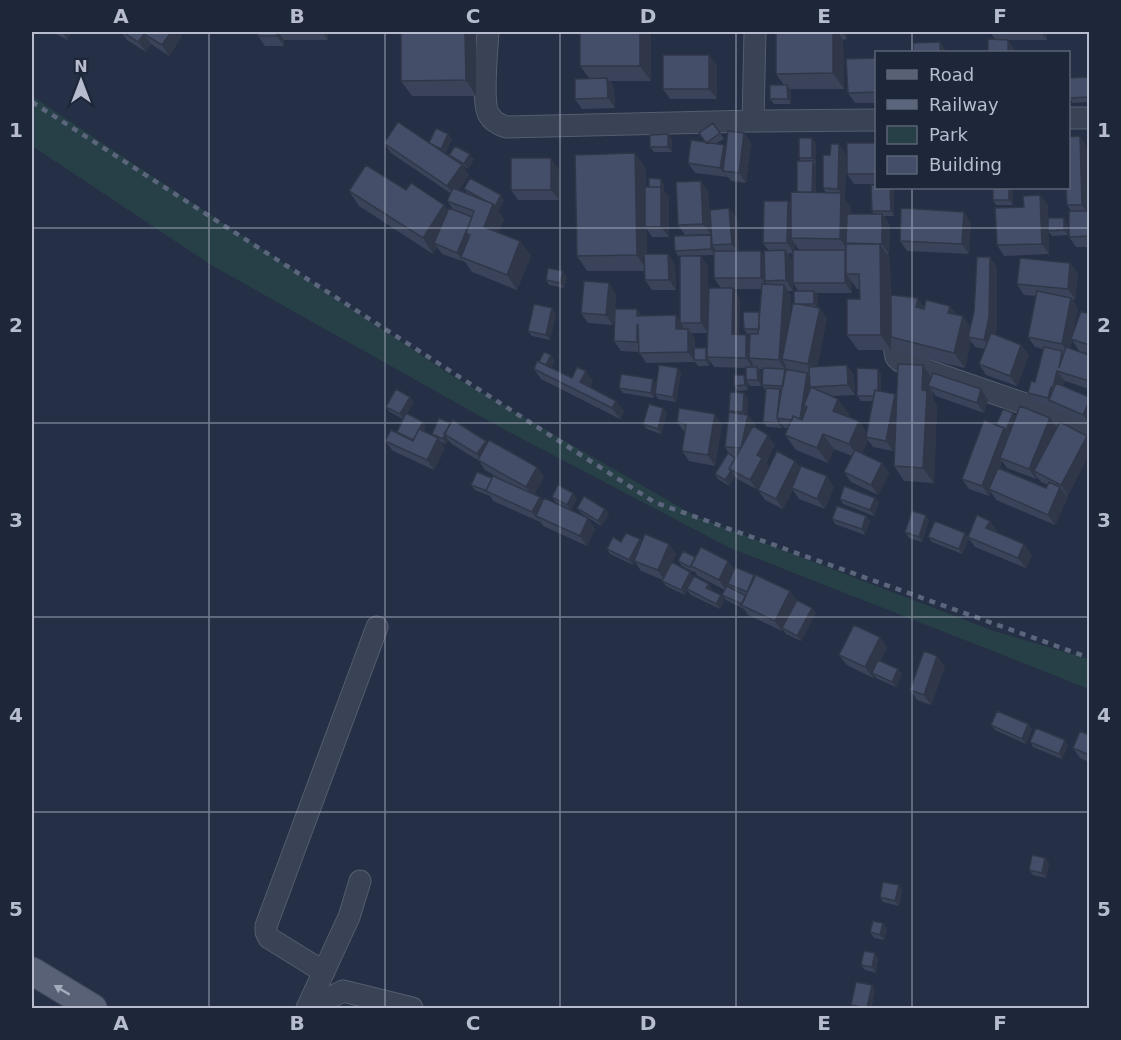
<svg xmlns="http://www.w3.org/2000/svg" width="1121" height="1040" font-family="'DejaVu Sans',sans-serif">
<style>
.green{fill:#273f46}
.lines{fill:none;stroke-linecap:round;stroke-linejoin:round}
.minor-casing{stroke:#555d6f;stroke-width:23}
.major-casing{stroke:#434b5e;stroke-width:29}
.minor{stroke:#3a4255;stroke-width:21}
.major{stroke:#586175;stroke-width:27}
.rail{stroke:#5b657c;stroke-width:4.5;stroke-dasharray:6 6;stroke-linecap:butt}
.wall{fill:#3a4359;fill-rule:evenodd}
.shaded-wall{fill:#303749}
.building{fill:#444e68;stroke:#303749;stroke-width:1.5}
.oneway{fill:#a4abbc}
.grid{fill:none;stroke:#b7bdce;stroke-width:1.5;stroke-opacity:0.55}
.neatline{fill:none;stroke:#b7bdce;stroke-width:2}
.grid-label{font-size:20px;text-anchor:middle;font-weight:bold;fill:#b7bdce}
</style>
<rect width="100%" height="100%" fill="#252f45"/>
<path class="green" d="M 32,96 L 451,375 L 697,517 L 994,631 L 1089,659 L 1089,689 L 730,548 L 503,429 L 211,265 L 32,146 Z"/>
<g class="lines">
<g class="minor-casing">
<path id="minor" d="M 488,32 C 487,49 482,99 488,113 C 492,121 498,124 506,127 L 753,121
M 755,32 L 753,121 L 876,120
M 1068,118 L 1090,118
M 894,346 L 896,357 L 900,361 L 1028,405 L 1090,434
M 324,972 L 269,938 L 266,932 L 266,926 L 377,627
M 307,1008 L 349,917 L 360,881
M 309,1008 L 343,991 L 412,1008"/>
</g>
<g class="major-casing">
<path id="major" d="M 32,971 L 93,1008"/>
</g>
<use href="#minor" class="minor"/>
<use href="#major" class="major"/>
<path class="rail" d="M 32,102 L 654,502 L 1090,658"/>
</g>
<path class="wall" d="M 52,32 L 72,32 L 67,40 Z
M 121,32 L 178,32 L 182,36 L 169,56 L 151,44 L 146,52 L 127,40 Z
M 258,32 L 328,32 L 328,40 L 284,40 L 284,46 L 265,46 L 258,36 Z
M 401,32 L 476,32 L 476,96 L 412,96 L 401,81 Z
M 580,32 L 649,32 L 651,34 L 651,81 L 610,81 L 614,88 L 615,108 L 582,109 L 575,99 L 589,78 L 580,66 Z
M 776,32 L 847,32 L 847,39 L 843,40 L 844,89 L 790,89 L 791,104 L 774,104 L 770,99 L 784,85 L 776,74 Z
M 849,32 L 873,32 L 873,34 L 851,34 Z
M 990,32 L 1047,32 L 1047,40 L 1008,40 L 1015,50 L 1015,52 L 988,52 L 995,39 Z
M 709,55 L 717,65 L 717,99 L 670,99 L 663,89 Z
M 876,58 L 876,103 L 855,103 L 848,93 Z
M 1089,77 L 1089,102 L 1073,103 L 1069,98 Z
M 713,123 L 724,139 L 716,143 L 724,145 L 726,148 L 744,133 L 751,143 L 746,183 L 731,181 L 728,177 L 695,173 L 688,163 L 705,142 Z
M 448,134 L 452,139 L 445,154 L 452,158 L 449,155 L 474,159 L 468,169 L 462,165 L 469,175 L 459,190 L 467,193 L 464,189 L 504,200 L 498,211 L 504,219 L 498,233 L 520,241 L 531,256 L 517,290 L 472,272 L 465,262 L 442,254 L 437,247 L 433,254 L 359,206 L 349,191 L 406,190 L 444,205 L 448,210 L 453,209 L 447,201 L 450,193 L 391,153 L 384,143 L 429,143 Z
M 672,139 L 672,152 L 654,152 L 650,147 Z
M 816,143 L 816,163 L 815,163 L 816,166 L 816,192 L 826,193 L 823,188 L 846,155 L 845,199 L 851,208 L 851,214 L 874,214 L 872,211 L 890,188 L 892,188 L 894,190 L 894,216 L 884,216 L 890,225 L 889,254 L 887,254 L 890,259 L 891,310 L 924,306 L 950,306 L 957,315 L 971,327 L 990,257 L 997,267 L 997,327 L 995,335 L 1021,345 L 1029,355 L 1017,386 L 986,375 L 979,364 L 985,349 L 975,347 L 971,341 L 965,368 L 901,353 L 891,339 L 891,350 L 858,350 L 847,335 L 860,299 L 860,289 L 857,289 L 852,282 L 852,293 L 816,293 L 818,296 L 818,308 L 827,318 L 817,367 L 847,365 L 854,376 L 855,395 L 833,396 L 849,414 L 848,417 L 859,421 L 867,433 L 873,401 L 861,401 L 857,396 L 881,374 L 881,392 L 895,394 L 897,397 L 923,365 L 931,377 L 988,400 L 984,413 L 936,396 L 933,392 L 933,399 L 937,406 L 934,483 L 904,481 L 894,466 L 895,441 L 893,451 L 873,447 L 868,440 L 862,454 L 882,463 L 889,473 L 878,495 L 851,482 L 844,472 L 852,456 L 834,449 L 828,463 L 796,450 L 785,435 L 788,428 L 784,428 L 782,424 L 782,428 L 767,427 L 763,422 L 765,390 L 762,385 L 763,369 L 759,369 L 761,372 L 761,386 L 750,386 L 748,383 L 748,390 L 738,391 L 734,386 L 746,378 L 746,368 L 714,367 L 710,361 L 709,366 L 698,366 L 695,362 L 646,363 L 639,352 L 621,351 L 614,341 L 615,309 L 613,325 L 588,323 L 581,313 L 616,294 L 615,309 L 637,309 L 642,316 L 680,321 L 701,256 L 708,266 L 708,304 L 721,288 L 714,278 L 714,255 L 678,256 L 675,251 L 711,235 L 737,218 L 739,251 L 764,255 L 769,251 L 763,243 L 788,201 L 791,205 L 797,192 L 801,161 L 799,158 ZM 795,244 L 799,250 L 795,250 ZM 788,253 L 793,254 L 792,260 ZM 793,283 L 798,291 L 789,322 L 791,295 L 787,291 L 793,291 ZM 733,289 L 761,289 L 760,313 L 744,329 L 747,334 L 750,334 L 750,340 L 746,335 L 739,335 L 740,299 ZM 691,333 L 707,333 L 707,349 L 695,348 L 695,339 Z
M 876,143 L 876,184 L 854,184 L 847,174 Z
M 1087,147 L 1089,211 L 1089,247 L 1076,247 L 1069,237 L 1071,211 L 1067,205 Z
M 635,153 L 646,169 L 646,187 L 664,184 L 664,191 L 669,197 L 669,237 L 652,237 L 647,229 L 647,254 L 668,254 L 675,264 L 676,290 L 652,290 L 645,280 L 644,271 L 587,271 L 577,256 Z
M 559,169 L 559,200 L 518,200 L 511,190 Z
M 1013,188 L 1013,205 L 996,205 L 993,200 Z
M 708,191 L 711,234 L 685,235 L 678,225 Z
M 1040,195 L 1048,205 L 1048,218 L 1064,218 L 1067,223 L 1068,235 L 1052,236 L 1048,231 L 1049,254 L 1004,256 L 997,245 L 1024,207 Z
M 971,222 L 969,254 L 907,251 L 900,241 Z
M 1070,263 L 1078,273 L 1075,300 L 1072,299 L 1078,308 L 1073,333 L 1089,314 L 1089,389 L 1065,381 L 1063,386 L 1089,397 L 1089,424 L 1056,411 L 1054,408 L 1035,403 L 1028,393 L 1035,382 L 1043,349 L 1035,347 L 1028,337 L 1036,296 L 1024,295 L 1017,284 ZM 1072,340 L 1080,352 L 1070,348 Z
M 567,277 L 564,288 L 549,285 L 546,280 Z
M 556,313 L 550,340 L 532,336 L 528,331 Z
M 555,361 L 551,368 L 572,378 L 593,381 L 590,387 L 616,401 L 624,411 L 620,419 L 541,379 L 534,369 L 539,362 Z
M 678,368 L 681,373 L 676,402 L 658,399 L 655,394 L 654,398 L 623,393 L 619,388 L 653,379 L 656,384 Z
M 748,398 L 747,415 L 748,415 L 756,426 L 755,428 L 775,445 L 766,463 L 769,467 L 795,461 L 801,468 L 834,487 L 825,509 L 799,499 L 793,490 L 783,509 L 765,500 L 758,490 L 737,479 L 735,476 L 729,486 L 718,479 L 715,474 L 730,455 L 725,447 L 729,411 Z
M 414,402 L 407,413 L 426,427 L 424,431 L 432,435 L 450,423 L 486,441 L 487,443 L 537,467 L 544,477 L 534,495 L 543,501 L 588,518 L 595,529 L 587,546 L 543,526 L 540,521 L 540,522 L 493,501 L 490,496 L 475,490 L 471,485 L 492,478 L 506,482 L 485,470 L 479,461 L 452,444 L 448,440 L 446,444 L 441,442 L 445,448 L 434,470 L 393,451 L 385,441 L 398,433 L 397,432 L 403,419 L 390,412 L 386,407 Z
M 663,408 L 667,413 L 661,434 L 647,429 L 643,424 Z
M 1013,413 L 1016,417 L 1050,418 L 1057,427 L 1068,496 L 1066,494 L 1068,497 L 1055,525 L 996,500 L 991,492 L 989,496 L 969,489 L 962,479 L 996,425 ZM 1002,461 L 1007,468 L 1036,479 L 1037,477 L 1041,482 L 1048,485 L 1046,488 L 1000,468 Z
M 677,422 L 722,424 L 715,466 L 689,461 L 682,451 L 685,433 Z
M 552,497 L 577,499 L 571,510 L 556,502 Z
M 875,498 L 879,503 L 874,516 L 843,504 L 840,499 Z
M 577,508 L 605,509 L 609,514 L 601,526 L 581,513 Z
M 866,516 L 870,521 L 865,535 L 835,524 L 832,519 Z
M 929,520 L 922,542 L 909,538 L 905,532 Z
M 990,521 L 997,531 L 996,532 L 1024,544 L 1032,555 L 1026,568 L 975,547 L 968,537 Z
M 965,533 L 969,539 L 962,554 L 932,542 L 928,537 Z
M 640,539 L 642,542 L 669,544 L 676,554 L 672,563 L 712,589 L 711,591 L 721,595 L 724,601 L 720,609 L 691,595 L 687,590 L 685,595 L 666,586 L 662,581 L 663,580 L 641,571 L 635,562 L 633,565 L 610,554 L 607,549 L 621,542 Z
M 695,557 L 728,561 L 734,569 L 754,575 L 790,591 L 796,601 L 816,613 L 801,641 L 786,634 L 783,630 L 782,631 L 748,615 L 744,609 L 726,600 L 722,595 L 725,590 L 698,576 L 694,571 L 693,572 L 682,566 L 678,561 Z
M 887,647 L 880,661 L 902,674 L 896,687 L 876,678 L 874,675 L 873,678 L 847,665 L 839,655 Z
M 937,656 L 945,666 L 931,705 L 917,700 L 910,690 Z
M 1028,724 L 1032,729 L 1026,744 L 995,730 L 991,725 Z
M 1089,735 L 1089,762 L 1080,758 L 1073,748 Z
M 1030,742 L 1068,746 L 1062,759 L 1033,747 Z
M 1045,858 L 1049,863 L 1046,878 L 1033,875 L 1029,870 Z
M 899,885 L 902,890 L 899,906 L 883,902 L 880,897 Z
M 883,923 L 887,928 L 884,940 L 874,938 L 870,932 Z
M 878,958 L 876,973 L 865,970 L 861,965 Z
M 875,991 L 871,1008 L 854,1008 L 851,1005 Z"/>
<path class="shaded-wall" d="M 65,32 L 72,32 L 67,40 L 64,34 Z
M 171,32 L 178,32 L 182,36 L 169,56 L 162,45 Z
M 277,32 L 278,32 L 284,40 L 284,46 L 277,36 Z
M 322,32 L 328,32 L 328,40 Z
M 465,32 L 476,32 L 476,96 L 466,80 Z
M 640,32 L 649,32 L 651,34 L 651,81 L 640,66 Z
M 833,32 L 838,32 L 843,40 L 844,89 L 833,73 Z
M 842,32 L 847,32 L 847,39 Z
M 1041,32 L 1047,32 L 1047,40 Z
M 144,34 L 151,44 L 146,52 L 138,42 Z
M 1008,40 L 1015,50 L 1015,52 L 1008,52 Z
M 940,42 L 947,52 L 940,52 Z
M 709,55 L 717,65 L 717,99 L 709,89 Z
M 607,78 L 614,88 L 615,108 L 608,98 Z
M 787,85 L 791,90 L 791,104 L 788,99 Z
M 744,133 L 751,143 L 746,183 L 739,173 Z
M 448,134 L 452,139 L 445,155 L 441,149 Z
M 668,134 L 672,139 L 672,152 L 668,147 Z
M 1080,136 L 1087,147 L 1089,215 L 1082,205 Z
M 812,138 L 816,143 L 816,163 L 812,158 Z
M 839,144 L 846,155 L 845,199 L 838,189 Z
M 724,145 L 731,155 L 723,171 L 728,178 L 720,168 Z
M 635,153 L 646,169 L 647,227 L 645,227 L 647,229 L 647,271 L 637,255 Z
M 470,154 L 474,159 L 468,169 L 464,164 Z
M 551,158 L 559,169 L 559,200 L 551,190 Z
M 813,161 L 816,166 L 816,199 L 812,194 Z
M 462,165 L 469,175 L 455,196 L 447,186 Z
M 661,179 L 664,184 L 664,191 L 669,197 L 669,237 L 661,227 Z
M 701,181 L 708,191 L 711,234 L 703,224 Z
M 890,188 L 892,188 L 894,190 L 894,216 L 891,211 Z
M 1009,188 L 1013,188 L 1013,205 L 1009,200 Z
M 841,193 L 851,208 L 851,243 L 846,243 L 851,249 L 851,254 L 840,239 Z
M 501,195 L 504,200 L 498,211 L 504,219 L 494,242 L 484,227 L 493,204 Z
M 1040,195 L 1048,205 L 1049,254 L 1042,244 Z
M 788,201 L 795,211 L 791,238 L 795,244 L 795,254 L 787,243 Z
M 444,205 L 455,220 L 434,243 L 437,247 L 433,254 L 423,238 Z
M 729,208 L 737,218 L 739,254 L 732,244 Z
M 964,212 L 971,222 L 969,254 L 962,244 Z
M 882,214 L 890,225 L 889,254 L 882,244 Z
M 472,217 L 470,235 L 466,233 L 473,243 L 461,257 L 465,263 L 457,253 Z
M 1064,218 L 1067,223 L 1068,235 L 1064,230 Z
M 711,235 L 712,245 L 715,249 L 715,255 L 711,249 Z
M 520,241 L 531,256 L 517,290 L 507,275 Z
M 880,244 L 890,259 L 891,350 L 881,335 Z
M 785,250 L 792,260 L 793,291 L 786,280 Z
M 845,250 L 852,260 L 846,274 L 852,282 L 852,293 L 845,283 Z
M 761,251 L 768,261 L 765,281 L 768,286 L 768,289 L 761,278 Z
M 668,254 L 675,264 L 676,290 L 669,280 Z
M 701,256 L 708,266 L 708,333 L 701,323 Z
M 990,257 L 997,267 L 997,327 L 991,351 L 984,340 Z
M 1070,263 L 1078,273 L 1075,300 L 1068,289 Z
M 563,271 L 567,277 L 564,288 L 560,283 Z
M 609,283 L 616,294 L 613,325 L 606,315 Z
M 784,285 L 791,295 L 787,360 L 782,359 L 786,366 L 786,371 L 779,360 Z
M 733,288 L 740,299 L 739,345 L 732,334 Z
M 814,291 L 818,296 L 818,309 L 814,304 Z
M 918,298 L 929,313 L 916,307 Z
M 1071,298 L 1078,308 L 1069,354 L 1062,344 Z
M 950,306 L 961,321 L 948,313 Z
M 552,308 L 556,313 L 550,340 L 546,335 Z
M 820,308 L 827,318 L 816,375 L 808,364 Z
M 637,309 L 644,319 L 637,316 Z
M 676,315 L 683,327 L 683,340 L 676,329 Z
M 963,316 L 974,331 L 968,337 L 971,341 L 965,368 L 954,353 Z
M 688,329 L 695,339 L 695,360 L 694,360 L 688,352 Z
M 746,335 L 754,345 L 749,358 L 753,364 L 753,368 L 746,358 Z
M 1021,345 L 1029,355 L 1017,386 L 1010,376 Z
M 706,348 L 707,357 L 710,361 L 709,366 L 706,360 Z
M 551,355 L 555,361 L 550,371 L 546,366 Z
M 847,365 L 854,376 L 855,395 L 848,385 Z
M 923,365 L 933,380 L 928,386 L 933,392 L 933,399 L 937,406 L 934,483 L 923,468 L 922,390 Z
M 757,367 L 761,372 L 761,386 L 758,380 Z
M 678,368 L 681,373 L 676,402 L 673,397 Z
M 878,369 L 881,374 L 881,401 L 878,396 Z
M 586,371 L 593,381 L 588,393 L 580,382 Z
M 1057,371 L 1065,381 L 1060,398 L 1053,387 Z
M 807,373 L 815,383 L 810,387 L 813,391 L 807,407 L 804,405 L 809,414 L 806,432 L 799,421 Z
M 744,375 L 748,380 L 746,380 L 748,383 L 748,390 L 745,385 Z
M 653,379 L 657,384 L 654,398 L 651,393 Z
M 1051,387 L 1058,397 L 1051,401 L 1048,398 Z
M 981,389 L 988,400 L 984,413 L 977,403 Z
M 744,393 L 748,398 L 747,417 L 743,412 Z
M 895,394 L 902,404 L 893,451 L 886,441 Z
M 410,397 L 414,402 L 404,420 L 400,414 Z
M 838,399 L 849,414 L 844,426 L 833,411 Z
M 616,401 L 624,411 L 620,419 L 612,408 Z
M 1089,401 L 1089,418 L 1086,417 L 1089,423 L 1083,415 Z
M 663,408 L 667,413 L 661,434 L 658,429 Z
M 1013,413 L 1017,418 L 1010,436 L 1006,430 Z
M 715,414 L 722,424 L 715,466 L 708,455 Z
M 748,415 L 756,426 L 748,458 L 741,448 Z
M 1050,418 L 1057,428 L 1034,471 L 1037,477 L 1036,479 L 1029,469 Z
M 778,419 L 782,424 L 782,428 L 778,423 Z
M 859,421 L 869,436 L 866,437 L 868,440 L 860,459 L 849,444 Z
M 423,422 L 426,427 L 416,445 L 413,440 Z
M 1004,428 L 1011,438 L 1000,458 L 1002,461 L 991,491 L 989,489 L 991,492 L 989,496 L 982,486 Z
M 823,434 L 834,449 L 828,463 L 817,448 Z
M 445,435 L 448,440 L 446,444 L 443,439 Z
M 768,435 L 775,445 L 766,463 L 770,468 L 757,490 L 750,480 L 757,455 Z
M 1087,436 L 1089,439 L 1089,455 L 1068,496 L 1061,485 Z
M 438,438 L 445,448 L 434,470 L 427,460 Z
M 486,441 L 493,451 L 483,463 L 477,454 Z
M 795,461 L 803,471 L 792,488 L 793,490 L 783,509 L 776,499 Z
M 882,463 L 889,473 L 878,495 L 871,485 Z
M 537,467 L 544,477 L 533,497 L 526,487 Z
M 731,471 L 735,476 L 729,486 L 725,480 Z
M 827,476 L 834,487 L 825,509 L 817,499 Z
M 1060,487 L 1068,497 L 1055,525 L 1048,515 Z
M 573,493 L 577,499 L 571,510 L 567,505 Z
M 540,497 L 547,507 L 536,516 L 540,522 L 532,512 Z
M 875,498 L 879,503 L 874,516 L 870,510 Z
M 605,509 L 609,514 L 601,526 L 598,521 Z
M 926,515 L 929,520 L 922,542 L 919,537 Z
M 866,516 L 870,521 L 865,535 L 862,529 Z
M 588,518 L 595,529 L 587,546 L 580,536 Z
M 990,521 L 997,531 L 994,538 L 986,528 Z
M 965,533 L 969,539 L 962,554 L 959,549 Z
M 640,539 L 643,545 L 633,565 L 629,560 Z
M 669,544 L 676,554 L 665,581 L 658,570 Z
M 1024,544 L 1032,555 L 1026,568 L 1018,558 Z
M 728,561 L 735,571 L 726,590 L 719,580 Z
M 690,572 L 694,577 L 685,595 L 681,590 Z
M 709,584 L 712,589 L 710,593 L 706,588 Z
M 790,591 L 797,601 L 782,631 L 775,621 Z
M 721,595 L 724,601 L 720,609 L 716,604 Z
M 812,608 L 816,613 L 801,641 L 797,636 Z
M 880,637 L 887,647 L 874,674 L 872,673 L 874,675 L 873,678 L 865,667 Z
M 937,656 L 945,666 L 931,705 L 924,695 Z
M 898,669 L 902,674 L 896,687 L 892,682 Z
M 1028,724 L 1032,729 L 1026,744 L 1022,739 Z
M 1065,740 L 1068,746 L 1062,759 L 1059,754 Z
M 1045,858 L 1049,863 L 1046,878 L 1042,873 Z
M 899,885 L 902,890 L 899,906 L 895,901 Z
M 883,923 L 887,928 L 884,940 L 880,935 Z
M 875,953 L 878,958 L 876,973 L 872,967 Z
M 872,985 L 875,991 L 871,1008 L 867,1008 Z"/>
<path class="building" d="M 123,32 L 171,32 L 162,45 L 144,34 L 138,42 Z
M 258,32 L 277,32 L 277,36 L 258,36 Z
M 401,32 L 465,32 L 466,80 L 401,81 Z
M 580,32 L 640,32 L 640,66 L 580,66 Z
M 776,32 L 833,32 L 833,73 L 776,74 Z
M 988,39 L 1008,40 L 1008,52 L 988,52 Z
M 940,42 L 940,52 L 913,52 L 913,43 Z
M 663,55 L 709,55 L 709,89 L 663,89 Z
M 876,58 L 876,92 L 848,93 L 846,59 Z
M 1089,77 L 1089,97 L 1069,98 L 1068,78 Z
M 607,78 L 608,98 L 575,99 L 575,79 Z
M 770,85 L 787,85 L 788,99 L 770,99 Z
M 398,122 L 462,165 L 447,186 L 384,143 Z
M 713,123 L 720,133 L 706,143 L 699,133 Z
M 436,128 L 448,134 L 441,149 L 429,143 Z
M 728,131 L 744,133 L 739,173 L 723,171 Z
M 668,134 L 668,147 L 650,147 L 650,135 Z
M 1080,136 L 1082,205 L 1067,205 L 1066,188 L 1068,188 L 1068,137 Z
M 799,138 L 812,138 L 812,158 L 799,158 Z
M 691,140 L 724,145 L 720,168 L 688,163 Z
M 847,143 L 876,143 L 876,174 L 847,174 Z
M 831,144 L 839,144 L 838,189 L 823,188 L 823,155 L 830,155 Z
M 455,146 L 470,154 L 464,164 L 449,155 Z
M 635,153 L 637,255 L 577,256 L 575,155 Z
M 511,158 L 551,158 L 551,190 L 511,190 Z
M 797,161 L 813,161 L 812,192 L 797,192 Z
M 366,165 L 406,190 L 411,183 L 444,205 L 423,238 L 349,191 Z
M 470,178 L 501,195 L 495,206 L 493,204 L 484,200 L 464,189 Z
M 649,178 L 661,179 L 661,187 L 649,187 Z
M 701,181 L 703,224 L 678,225 L 676,182 Z
M 871,185 L 876,185 L 876,188 L 890,188 L 891,211 L 872,211 Z
M 645,187 L 661,187 L 661,227 L 645,227 Z
M 453,188 L 493,204 L 484,227 L 520,241 L 507,275 L 461,257 L 470,235 L 466,233 L 474,211 L 447,201 Z
M 993,188 L 1009,188 L 1009,200 L 993,200 Z
M 791,192 L 841,193 L 840,239 L 791,238 Z
M 1040,195 L 1042,244 L 997,245 L 995,208 L 1024,207 L 1023,196 Z
M 764,201 L 788,201 L 787,243 L 763,243 Z
M 449,208 L 472,217 L 457,253 L 434,243 Z
M 729,208 L 732,244 L 712,245 L 710,210 Z
M 901,208 L 964,212 L 962,244 L 900,241 Z
M 1069,211 L 1089,211 L 1089,236 L 1069,237 Z
M 847,214 L 882,214 L 882,244 L 846,243 Z
M 1048,218 L 1064,218 L 1064,230 L 1048,231 Z
M 711,235 L 711,249 L 675,251 L 674,236 Z
M 846,244 L 880,244 L 881,335 L 847,335 L 847,299 L 860,299 L 859,274 L 846,274 Z
M 785,250 L 786,280 L 765,281 L 764,251 Z
M 793,250 L 845,250 L 845,283 L 793,283 Z
M 714,251 L 761,251 L 761,278 L 714,278 Z
M 644,254 L 668,254 L 669,280 L 645,280 Z
M 680,256 L 701,256 L 701,323 L 680,323 Z
M 977,257 L 990,257 L 989,317 L 984,340 L 968,337 L 974,312 Z
M 1020,258 L 1070,263 L 1068,289 L 1017,284 Z
M 548,268 L 563,271 L 560,283 L 546,280 Z
M 584,281 L 609,283 L 606,315 L 581,313 Z
M 762,284 L 784,285 L 779,360 L 749,358 L 750,334 L 758,334 Z
M 709,288 L 733,288 L 732,334 L 746,335 L 746,358 L 707,357 Z
M 794,291 L 814,291 L 814,304 L 794,304 Z
M 1037,291 L 1071,298 L 1062,344 L 1028,337 Z
M 891,295 L 918,298 L 916,307 L 924,309 L 926,300 L 950,306 L 948,313 L 963,316 L 954,353 L 891,337 Z
M 793,303 L 820,308 L 808,364 L 782,359 Z
M 534,304 L 552,308 L 546,335 L 528,331 Z
M 615,309 L 637,309 L 637,316 L 676,315 L 676,329 L 688,329 L 688,352 L 639,353 L 638,325 L 637,325 L 637,342 L 614,341 Z
M 1081,311 L 1089,314 L 1089,345 L 1071,339 Z
M 743,312 L 759,312 L 759,329 L 744,329 Z
M 991,333 L 1021,345 L 1010,376 L 979,364 Z
M 1044,347 L 1062,351 L 1059,368 L 1066,347 L 1089,355 L 1089,381 L 1057,371 L 1053,387 L 1051,387 L 1048,398 L 1028,393 L 1031,381 L 1035,382 Z
M 694,348 L 706,348 L 706,360 L 694,360 Z
M 544,352 L 551,355 L 546,365 L 539,362 Z
M 537,361 L 572,378 L 577,367 L 586,371 L 580,382 L 616,401 L 612,408 L 534,369 Z
M 898,364 L 923,365 L 922,390 L 927,391 L 923,468 L 894,466 Z
M 659,365 L 678,368 L 673,397 L 655,394 Z
M 847,365 L 848,385 L 810,387 L 809,367 Z
M 746,367 L 757,367 L 758,380 L 746,380 Z
M 763,368 L 786,369 L 783,386 L 762,385 Z
M 857,368 L 878,369 L 878,391 L 875,390 L 874,396 L 857,396 Z
M 785,369 L 807,373 L 800,419 L 793,416 L 792,420 L 777,418 Z
M 933,373 L 981,389 L 977,403 L 928,386 Z
M 621,374 L 653,379 L 651,393 L 619,388 Z
M 734,375 L 744,375 L 745,385 L 734,386 Z
M 1056,383 L 1089,397 L 1089,401 L 1083,415 L 1049,400 Z
M 811,387 L 838,399 L 833,411 L 859,421 L 849,444 L 823,434 L 817,448 L 785,435 L 793,416 L 802,420 L 807,407 L 804,405 Z
M 766,388 L 780,389 L 777,418 L 778,419 L 778,423 L 763,422 Z
M 396,389 L 410,397 L 400,414 L 386,407 Z
M 875,390 L 895,394 L 886,441 L 866,437 Z
M 730,392 L 744,393 L 743,412 L 729,411 Z
M 649,404 L 663,408 L 658,429 L 643,424 Z
M 1020,406 L 1050,418 L 1029,469 L 1000,458 Z
M 679,408 L 715,414 L 708,455 L 682,451 L 686,424 L 677,422 Z
M 1003,409 L 1013,413 L 1006,430 L 1004,428 L 996,425 Z
M 1089,410 L 1089,418 L 1086,417 Z
M 729,412 L 748,415 L 741,448 L 753,426 L 768,435 L 757,455 L 762,458 L 750,480 L 729,469 L 741,448 L 725,447 Z
M 406,413 L 423,422 L 413,440 L 397,432 Z
M 439,418 L 450,423 L 443,439 L 432,434 Z
M 453,420 L 486,441 L 477,454 L 444,434 Z
M 984,420 L 1004,428 L 982,486 L 962,479 Z
M 1060,422 L 1087,436 L 1061,485 L 1034,471 Z
M 419,429 L 438,438 L 427,460 L 385,441 L 391,430 L 413,441 Z
M 489,440 L 537,467 L 526,487 L 478,460 Z
M 855,450 L 882,463 L 871,485 L 844,472 Z
M 777,451 L 795,461 L 776,499 L 758,490 Z
M 728,453 L 735,458 L 729,469 L 731,471 L 725,480 L 715,474 Z
M 801,466 L 827,476 L 817,499 L 792,488 Z
M 998,468 L 1046,488 L 1049,482 L 1060,487 L 1048,515 L 989,489 Z
M 477,472 L 492,478 L 486,491 L 487,491 L 471,485 Z
M 493,476 L 540,497 L 532,512 L 486,491 Z
M 558,485 L 573,493 L 567,505 L 552,497 Z
M 844,486 L 875,498 L 870,510 L 840,499 Z
M 584,496 L 605,509 L 598,521 L 577,508 Z
M 544,498 L 588,518 L 580,536 L 536,516 Z
M 837,506 L 866,516 L 862,529 L 832,519 Z
M 912,511 L 926,515 L 919,537 L 905,532 Z
M 977,515 L 990,521 L 986,528 L 1024,544 L 1018,558 L 968,537 Z
M 935,521 L 965,533 L 959,549 L 928,537 Z
M 626,533 L 640,539 L 629,560 L 607,549 L 613,537 L 621,542 Z
M 645,534 L 669,544 L 658,570 L 634,561 Z
M 701,547 L 728,561 L 719,580 L 691,566 Z
M 683,551 L 695,557 L 690,567 L 678,561 Z
M 672,562 L 690,572 L 681,590 L 662,581 Z
M 735,567 L 754,575 L 747,592 L 728,584 Z
M 756,575 L 790,591 L 775,621 L 741,605 Z
M 694,576 L 709,584 L 706,588 L 721,595 L 716,604 L 687,589 Z
M 727,586 L 746,596 L 742,604 L 722,595 Z
M 797,600 L 812,608 L 797,636 L 782,628 Z
M 854,625 L 880,637 L 865,667 L 839,655 Z
M 924,651 L 937,656 L 924,695 L 910,690 Z
M 878,660 L 898,669 L 892,682 L 872,673 Z
M 997,711 L 1028,724 L 1022,739 L 991,725 Z
M 1036,728 L 1065,740 L 1059,754 L 1030,742 Z
M 1080,731 L 1089,735 L 1089,755 L 1073,748 Z
M 1032,855 L 1045,858 L 1042,873 L 1029,870 Z
M 883,882 L 899,885 L 895,901 L 880,897 Z
M 873,921 L 883,923 L 880,935 L 870,932 Z
M 864,951 L 875,953 L 872,967 L 861,965 Z
M 856,982 L 872,985 L 867,1008 L 851,1005 Z"/>
<defs><path id="oneway-solid" d="M-6-.8H1V-3.2L6.5 0L1 3.2V.8H-6Z" transform="scale(1.5)"/></defs>
<use class="oneway" href="#oneway-solid" transform="translate(62 990) rotate(-149)"/>
<path class="grid" d="M 209,32 L 209,1008M 385,32 L 385,1008M 560,32 L 560,1008M 736,32 L 736,1008M 912,32 L 912,52M 912,188 L 912,1008M 32,228 L 1090,228M 32,423 L 1090,423M 32,617 L 1090,617M 32,812 L 1090,812"/>
<rect width="1121" height="1040" fill="none" stroke="#1e273a" stroke-width="66"/>
<rect x="875" y="51" width="195" height="138" fill="#1e273a" stroke="#5b6375" stroke-width="1.5"/>
<rect x="887" y="70" width="30" height="9" fill="#586175" stroke="#5b6375" stroke-width="1.5"/>
<text x="929" y="81" font-size="18" fill="#b7bdce">Road</text>
<rect x="887" y="100" width="30" height="9" fill="#5b657c" stroke="#5b6375" stroke-width="1.5"/>
<text x="929" y="111" font-size="18" fill="#b7bdce">Railway</text>
<rect x="887" y="126" width="30" height="18" fill="#273f46" stroke="#5b6375" stroke-width="1.5"/>
<text x="929" y="141" font-size="18" fill="#b7bdce">Park</text>
<rect x="887" y="156" width="30" height="18" fill="#444e68" stroke="#5b6375" stroke-width="1.5"/>
<text x="929" y="171" font-size="18" fill="#b7bdce">Building</text>
<g transform="translate(81 81)" stroke="#1e273a" stroke-width="4.5" paint-order="stroke">
<path d="M0-4.5L10 22L0 15L-10 22Z" fill="#b7bdce"/>
<text y="-9" font-size="16" font-weight="bold" text-anchor="middle" fill="#b7bdce">N</text>
</g>
<rect x="33" y="33" width="1055" height="974" class="neatline"/>
<g class="grid-label">
<text x="121" y="23">A</text>
<text x="297" y="23">B</text>
<text x="473" y="23">C</text>
<text x="648" y="23">D</text>
<text x="824" y="23">E</text>
<text x="1000" y="23">F</text>
<text x="16" y="137">1</text>
<text x="1104" y="137">1</text>
<text x="16" y="332">2</text>
<text x="1104" y="332">2</text>
<text x="16" y="527">3</text>
<text x="1104" y="527">3</text>
<text x="16" y="722">4</text>
<text x="1104" y="722">4</text>
<text x="16" y="916">5</text>
<text x="1104" y="916">5</text>
<text x="121" y="1030">A</text>
<text x="297" y="1030">B</text>
<text x="473" y="1030">C</text>
<text x="648" y="1030">D</text>
<text x="824" y="1030">E</text>
<text x="1000" y="1030">F</text>
</g>
</svg>
